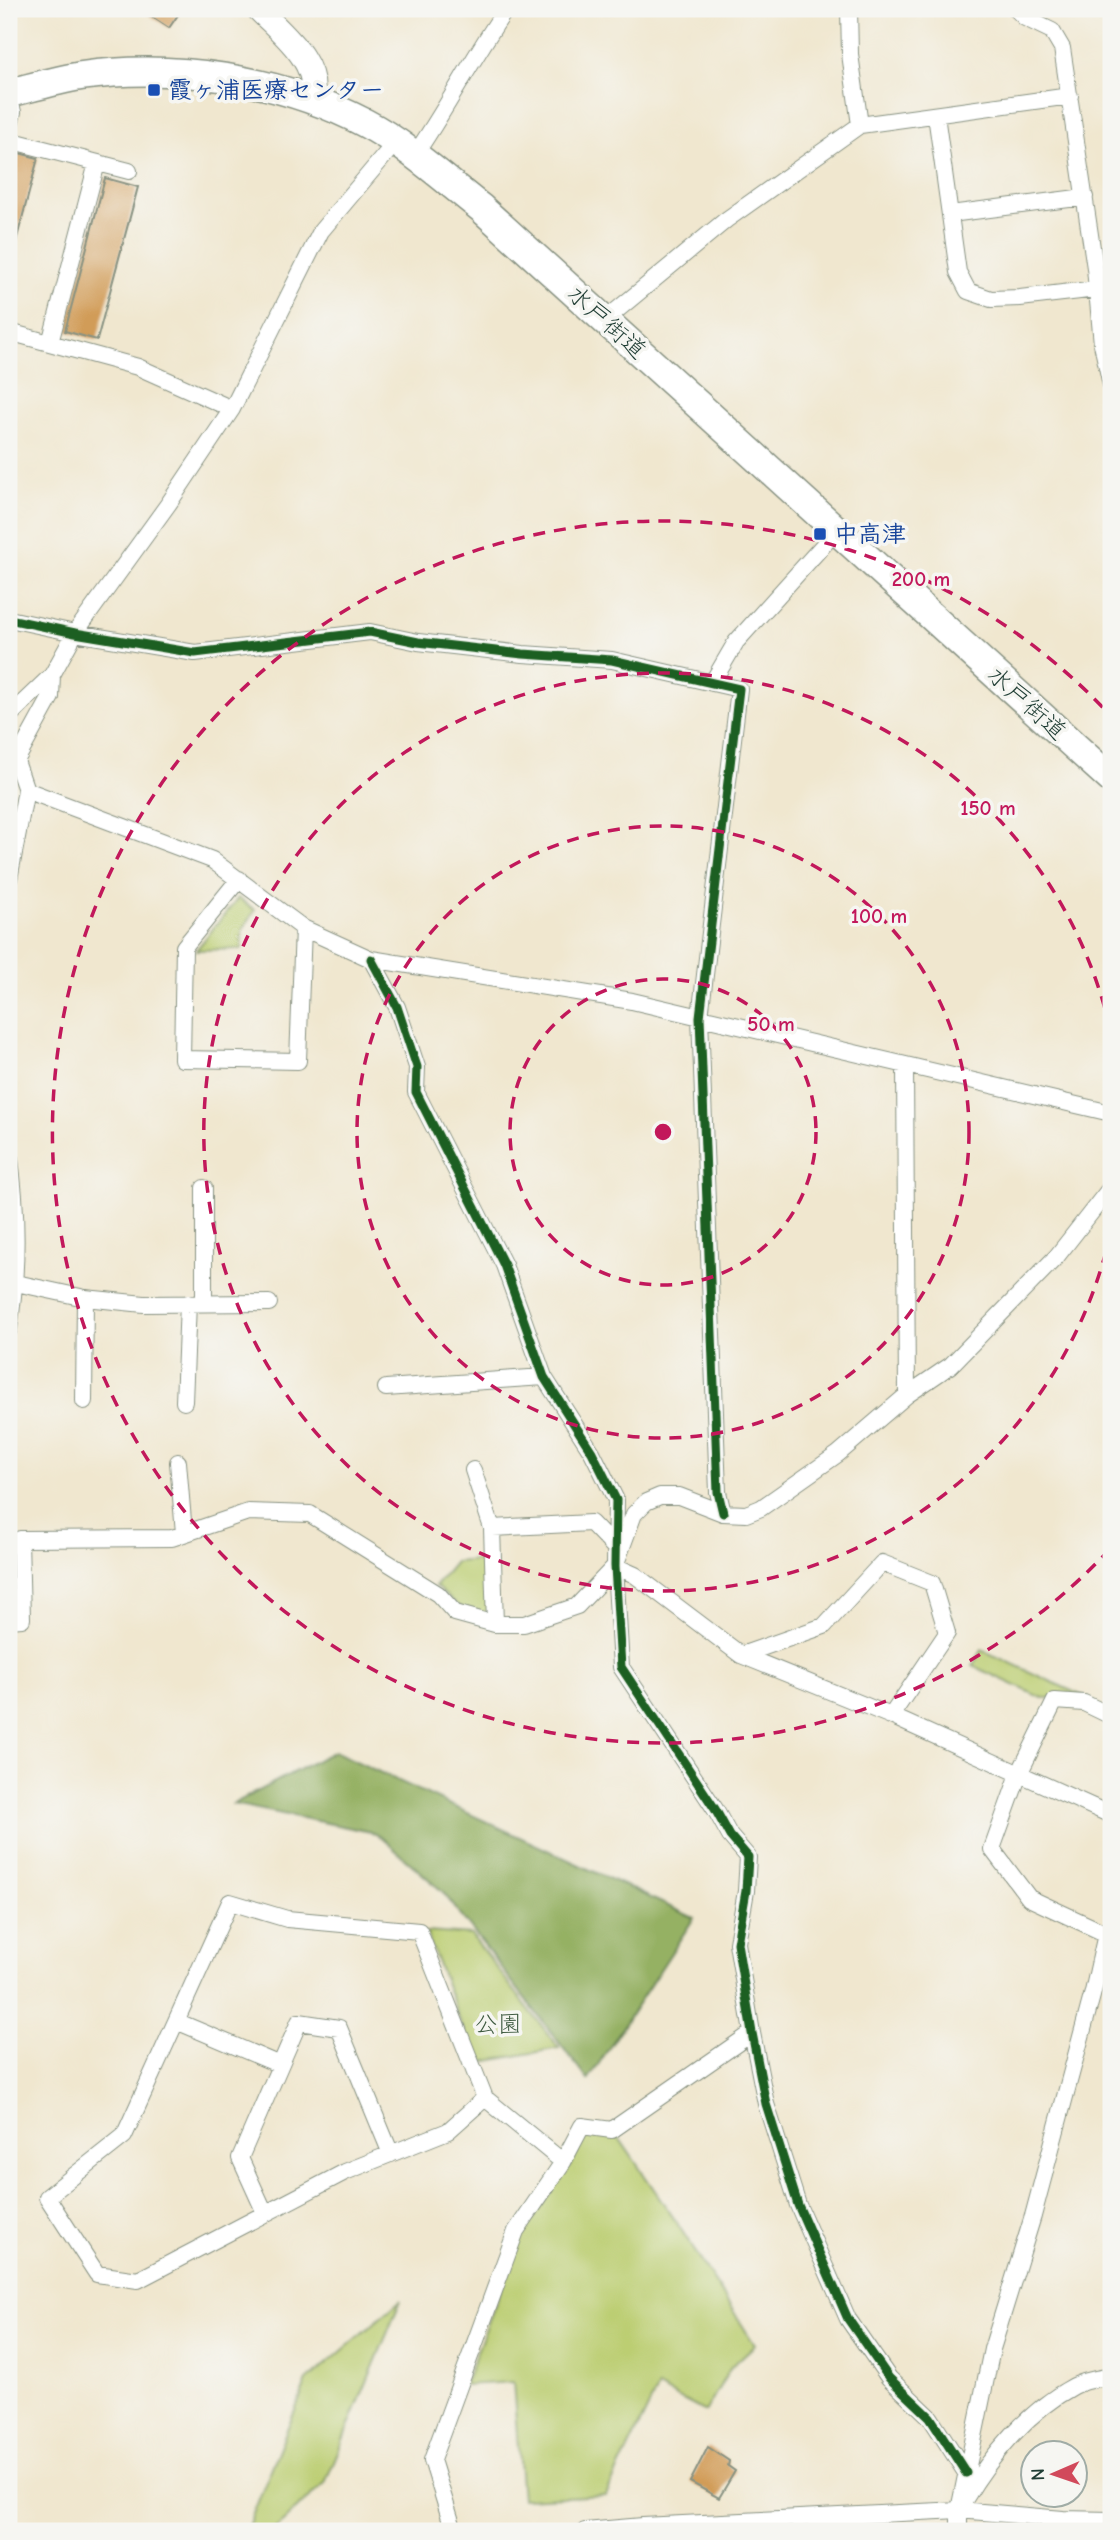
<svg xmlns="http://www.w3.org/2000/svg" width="1120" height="2540" font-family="'Comic Neue','Klee One',sans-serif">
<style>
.green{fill:#bcce72;stroke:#6e8653;stroke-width:2}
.forest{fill:#95b164;stroke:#5a774c;stroke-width:2}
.building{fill:#d19c59}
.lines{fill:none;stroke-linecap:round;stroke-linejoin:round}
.street-casing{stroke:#889282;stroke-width:18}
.secondary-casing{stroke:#889282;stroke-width:25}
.highway-casing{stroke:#889282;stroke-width:31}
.street{stroke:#fff;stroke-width:16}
.secondary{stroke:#fff;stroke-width:23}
.highway{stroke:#fff;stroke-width:28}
.cycleway-casing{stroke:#f6f6f2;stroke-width:13}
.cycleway{stroke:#1b5e20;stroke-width:9}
.ring{fill:none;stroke:#c2185b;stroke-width:3.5;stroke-dasharray:12 9}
.transit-dot{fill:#1a4fb4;stroke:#f6f6f2;stroke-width:2.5}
.labels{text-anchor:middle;stroke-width:7;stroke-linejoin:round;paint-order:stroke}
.transit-label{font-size:24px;font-weight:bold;fill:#164399;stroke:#f6f6f2;text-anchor:start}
.street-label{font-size:24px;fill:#1f3d34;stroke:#f6f6f2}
.park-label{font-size:24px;fill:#3e5a40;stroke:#f6f6f2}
.centre{fill:#c2185b;stroke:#f6f6f2;stroke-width:3.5}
.ring-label{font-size:21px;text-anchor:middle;font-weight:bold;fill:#c2185b;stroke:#f6f6f2;stroke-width:7;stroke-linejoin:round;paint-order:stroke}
</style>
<rect width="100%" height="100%" fill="#f6f6f2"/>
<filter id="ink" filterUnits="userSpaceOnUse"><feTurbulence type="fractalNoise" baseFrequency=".0143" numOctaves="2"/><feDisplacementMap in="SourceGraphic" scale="14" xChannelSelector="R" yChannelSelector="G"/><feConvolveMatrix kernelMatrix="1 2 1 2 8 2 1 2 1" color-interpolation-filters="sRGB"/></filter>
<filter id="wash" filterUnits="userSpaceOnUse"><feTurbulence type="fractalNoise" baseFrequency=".00686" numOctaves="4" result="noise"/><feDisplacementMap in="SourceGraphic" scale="28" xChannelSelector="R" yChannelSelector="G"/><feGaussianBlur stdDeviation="1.57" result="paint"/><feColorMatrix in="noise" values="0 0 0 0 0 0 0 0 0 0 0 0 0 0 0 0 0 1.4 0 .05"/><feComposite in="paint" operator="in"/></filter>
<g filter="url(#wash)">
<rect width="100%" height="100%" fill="#f0e7cf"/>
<path class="green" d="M 238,898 L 255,910 L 242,931 L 242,949 L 196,950 Z
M 489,1559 L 490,1618 L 458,1606 L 435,1586 L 455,1562 Z
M 982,1650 L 1087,1698 L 1042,1698 L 973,1666 Z
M 426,1932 L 471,1935 L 559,2048 L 476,2063 Z
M 587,2133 L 619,2138 L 673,2217 L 755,2345 L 731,2367 L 705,2412 L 658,2387 L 606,2495 L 522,2499 L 513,2382 L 464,2385 L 522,2235 L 570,2165 Z
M 401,2300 L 325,2483 L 273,2531 L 246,2531 L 307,2381 Z"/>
<path class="forest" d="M 334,1751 L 694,1918 L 588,2080 L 442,1891 L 376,1833 L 233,1804 Z"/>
<g id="blocks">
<path class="building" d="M 140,9 L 182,9 L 169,28 Z
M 19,153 L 38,158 L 14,249 L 9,248 L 9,192 Z
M 105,178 L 138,187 L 97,340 L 65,331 Z
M 708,2447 L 729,2461 L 728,2466 L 735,2471 L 719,2498 L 690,2482 Z"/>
</g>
</g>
<g filter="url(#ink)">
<use href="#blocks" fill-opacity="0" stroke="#889282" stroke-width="2"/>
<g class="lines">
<g class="street-casing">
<path id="street" d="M 1016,9 L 1025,18 L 1052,31 L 1062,48 L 1095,268 L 1102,344 L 1111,385
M 9,95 L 13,112 L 9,128
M 936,115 L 958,272 L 968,291 L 991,299 L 1020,298 L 1097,289
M 860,125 L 1070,96
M 9,140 L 129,171
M 414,156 C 447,108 473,57 506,9
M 950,214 L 1085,197
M 605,320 L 726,220 L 860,125 L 850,54 L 849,9
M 9,332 L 138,367 L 232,409
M 50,343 L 97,163
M 9,619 L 75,633 L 195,653 L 370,632 L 418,642 L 523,654 L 612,660 L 739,689 L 700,1017 L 718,1492 L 723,1513
M 712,683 L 736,642 L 836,531
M 9,716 L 52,675 L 75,633 L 169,503 L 232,409 L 321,231 L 395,143
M 26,790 L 212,860 L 303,928 L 371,959 L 632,1001 L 1111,1113
M 9,879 L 26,790 L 16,761 L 51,697 L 52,675
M 239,879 L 184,947 L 182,1059 L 298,1061 L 303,928
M 371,959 L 397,1007 L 417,1067 L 416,1092 L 504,1265 L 544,1377 L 592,1452 L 616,1500 L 615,1566 L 621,1667 L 715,1809 L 730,1836 L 748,1857 L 746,1891 L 737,1943 L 752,2033 L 766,2104 L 798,2205 L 848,2319 L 889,2378 L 930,2417 L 966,2473
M 905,1065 L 907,1395
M 9,1152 C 18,1212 18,1269 9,1329
M 16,1283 L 85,1298 L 144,1304 L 269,1303
M 204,1303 L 204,1188
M 386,1388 L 544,1377
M 84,1401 L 85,1298
M 184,1402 L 188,1303
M 178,1462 L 184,1533
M 473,1470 L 492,1528 L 495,1624
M 492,1528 L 591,1523 L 615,1548
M 615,1566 L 635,1575 L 741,1655 L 891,1716 L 1111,1815
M 9,1620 L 22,1619 L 20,1539 L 172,1538 L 248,1512 L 310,1514 L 438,1594 L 455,1613 L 495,1624 L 524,1624 L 577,1606 L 615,1566 L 634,1514 L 646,1502 L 660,1496 L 679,1496 L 723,1513 L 746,1514 L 761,1508 L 838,1454 L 907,1395 L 951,1365 L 1057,1256 L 1111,1187
M 741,1655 L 824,1626 L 882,1563 L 932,1583 L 947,1633 L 891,1716
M 1111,1716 L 1084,1703 L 1055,1701 L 1019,1774 L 992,1849 L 1029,1898 L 1111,1936
M 176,2021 L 280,2065
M 485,2098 L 448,2131 L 345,2172 L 138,2280 L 97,2274 L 47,2197 L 124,2136 L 230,1902 L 287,1919 L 419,1931 L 485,2098 L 563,2162
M 265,2213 L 240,2158 L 299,2022 L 339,2028 L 391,2154
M 965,2499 C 991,2455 1029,2410 1074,2386 C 1085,2380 1100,2378 1111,2376
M 454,2531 L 432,2460 L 516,2231 L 563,2162 L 582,2126 L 612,2130 L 752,2033
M 585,2531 L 643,2526 L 959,2510 L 1063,2519 L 1111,2520
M 959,2531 L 959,2510 L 992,2349 L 1033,2216 L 1093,1992 L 1106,1934"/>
</g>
<g class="secondary-casing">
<path id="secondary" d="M 258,9 C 282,34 321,62 312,101"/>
</g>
<g class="highway-casing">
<path id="highway" d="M 9,93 C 33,87 57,80 81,76 C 176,63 281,79 365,123 C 407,145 444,179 481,208 L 1111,779"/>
</g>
<use href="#street" class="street"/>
<use href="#secondary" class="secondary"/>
<use href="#highway" class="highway"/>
<g class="cycleway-casing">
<path id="cycleway" d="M 9,619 L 75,633 L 195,653 L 370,632 L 418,642 L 523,654 L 612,660 L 739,689 L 700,1017 L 718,1492 L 723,1513
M 371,959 L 397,1007 L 417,1067 L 416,1092 L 504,1265 L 544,1377 L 592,1452 L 616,1500 L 615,1566 L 621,1667 L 715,1809 L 730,1836 L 748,1857 L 746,1891 L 737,1943 L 752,2033 L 766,2104 L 798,2205 L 848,2319 L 889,2378 L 930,2417 L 966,2473"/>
</g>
<use href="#cycleway" class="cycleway"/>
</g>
</g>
<g class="ring">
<circle cx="663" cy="1132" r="153"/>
<circle cx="663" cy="1132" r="306"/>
<path d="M1111 1231A459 459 0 1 1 1111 1033"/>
<path d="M1110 1549A611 611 0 1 1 1110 715"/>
</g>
<g class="transit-dot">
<rect x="147" y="83" width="14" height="14" rx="3.5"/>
<rect x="813" y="527" width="14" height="14" rx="3.5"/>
</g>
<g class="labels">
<g class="transit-label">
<text x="168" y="98">霞ヶ浦医療センター</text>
<text x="834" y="542">中高津</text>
</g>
<g class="street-label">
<text transform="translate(607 322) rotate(42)" y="8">水戸街道</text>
<text transform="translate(1027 703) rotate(42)" y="8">水戸街道</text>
</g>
<g class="park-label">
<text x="498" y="2032">公園</text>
</g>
</g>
<circle cx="663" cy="1132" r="10" class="centre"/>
<g class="ring-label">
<text x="921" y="586">200 m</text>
<text x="988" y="815">150 m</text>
<text x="879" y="923">100 m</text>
<text x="771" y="1031">50 m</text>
</g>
<rect width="1120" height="2540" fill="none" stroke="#f6f6f2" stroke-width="35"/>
<g transform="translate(1054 2474) rotate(268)"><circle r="33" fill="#f6f6f2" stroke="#a0aca6" stroke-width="2"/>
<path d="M0-5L12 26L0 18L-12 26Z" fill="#d1495b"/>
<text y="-10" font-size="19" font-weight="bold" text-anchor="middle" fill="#1f3d34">N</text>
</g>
</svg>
